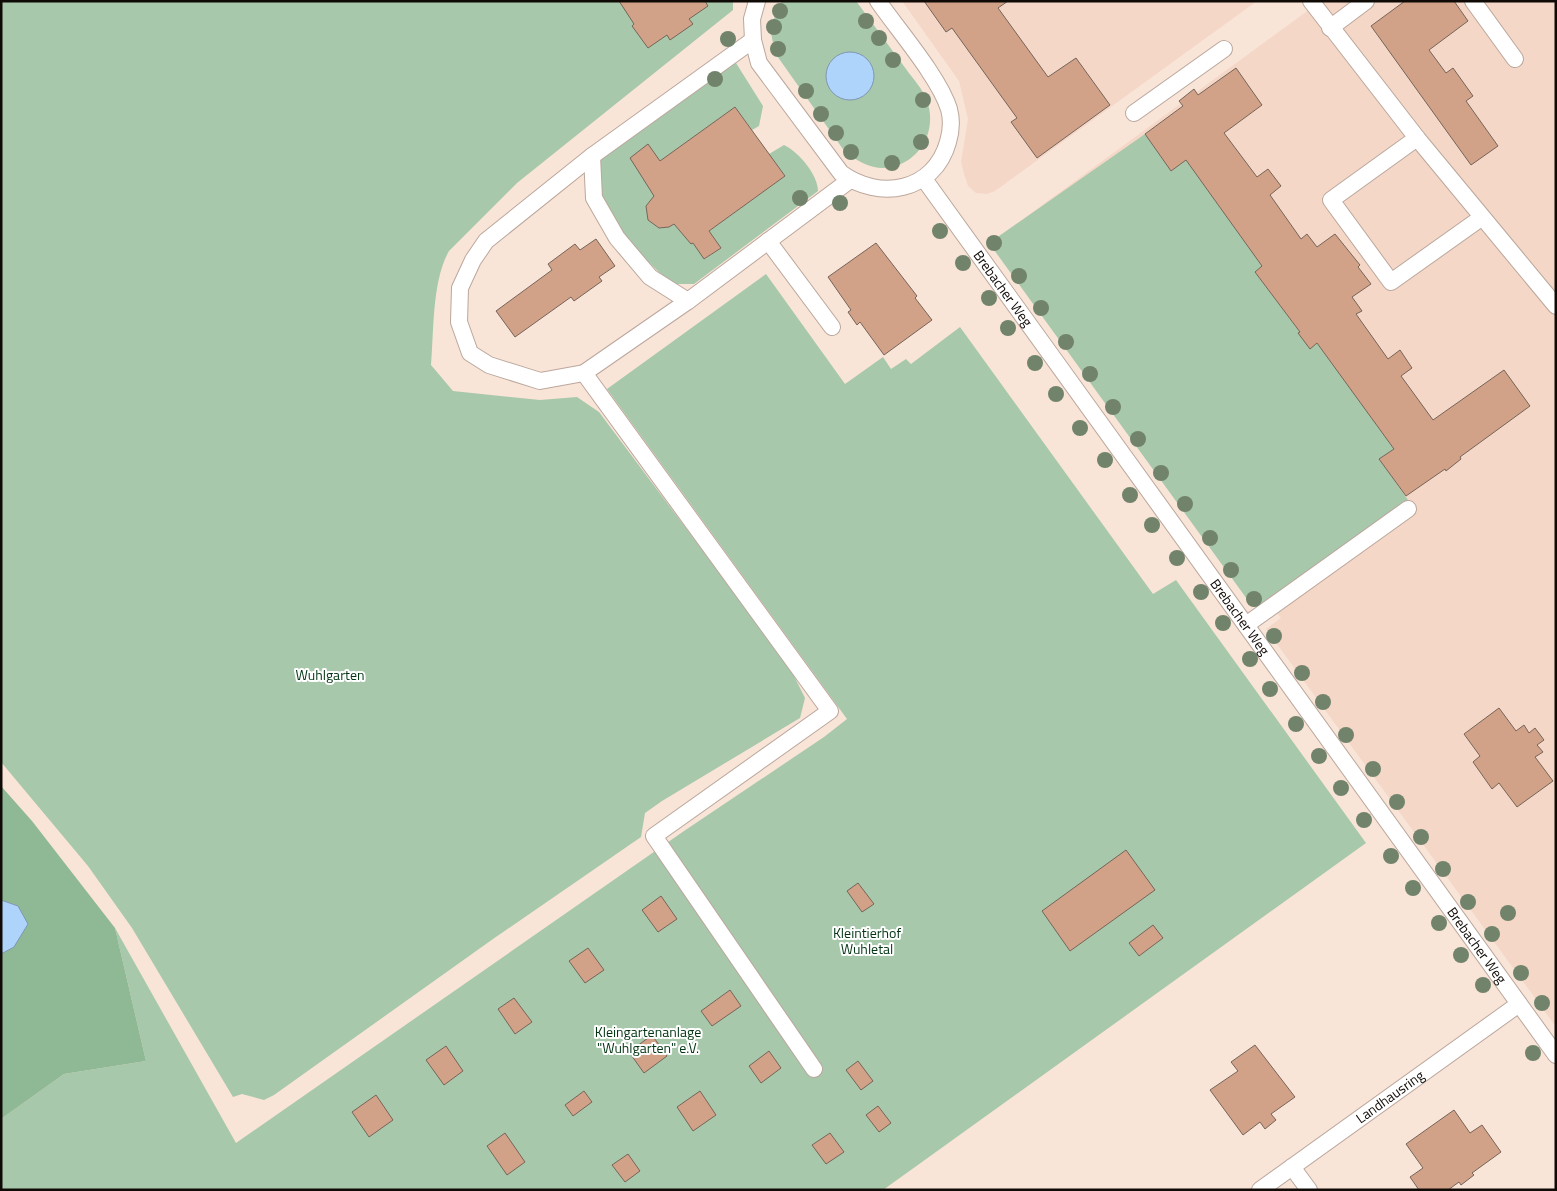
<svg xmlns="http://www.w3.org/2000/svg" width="1557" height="1191" font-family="'Titillium Web',sans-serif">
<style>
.built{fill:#f4d7c7}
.green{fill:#a7c8ab}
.forest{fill:#8fb995}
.water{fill:#afd4fb;stroke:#7f97b2}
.building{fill:#d1a287;stroke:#76645a}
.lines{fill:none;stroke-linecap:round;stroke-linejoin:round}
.lane-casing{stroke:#bba79c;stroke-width:18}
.lane{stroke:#fff;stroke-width:16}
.tree{fill:#71836b}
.labels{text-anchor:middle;stroke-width:4;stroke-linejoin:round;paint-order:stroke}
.street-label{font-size:14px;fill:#100a06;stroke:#fff}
.park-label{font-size:14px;fill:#023412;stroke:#fff}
</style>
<rect width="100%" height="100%" fill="#f9e4d8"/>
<path class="built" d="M 902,1 L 1257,1 L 995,191 L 987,194 L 976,193 L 968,186 L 964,174 L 961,162 L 968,119 L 959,81 Z
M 1321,1 L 1556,1 L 1556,1027 L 1266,629 L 1281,618 L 1004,233 Z"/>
<path class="green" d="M 1,1 L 733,1 L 733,10 L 517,183 L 449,251 C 432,281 434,330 431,365 L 453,391 L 540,400 L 577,397 L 599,412 L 789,666 L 805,698 L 800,718 L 662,801 L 645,813 L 641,837 L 493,939 L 274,1095 L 264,1100 L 242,1094 L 233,1097 L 132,928 L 88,866 L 1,762 Z
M 782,1 L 856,1 C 873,24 889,46 906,69 C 913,79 923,89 927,101 C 936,126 925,153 901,164 C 880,174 861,164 845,152 L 775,53 L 771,33 L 772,23 Z
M 736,63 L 763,106 L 759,126 L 752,130 L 735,107 L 660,161 L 654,196 L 646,206 L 648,220 L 659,228 L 669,227 L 674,224 L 693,243 L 705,259 L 721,248 L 709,231 L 785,176 L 769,154 L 784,145 C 799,152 818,175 818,191 L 694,284 L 674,284 L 666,279 L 624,238 L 597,189 L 598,160 L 730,64 Z
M 1145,134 L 1171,171 L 1186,160 L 1262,266 L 1255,272 L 1300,332 L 1299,333 L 1310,348 L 1317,343 L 1394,449 L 1380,460 L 1408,500 L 1258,608 L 1252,606 L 989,243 Z
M 766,274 L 845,384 L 883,357 L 891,369 L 906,359 L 911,364 L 960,327 L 1153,594 L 1176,580 L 1366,843 L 883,1190 L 1,1190 L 1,1119 L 64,1074 L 146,1061 L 115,928 L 236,1143 L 684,831 L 824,737 L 847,719 L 607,389 Z"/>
<path class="forest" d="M 1,786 L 32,821 L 115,928 L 146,1061 L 64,1074 L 1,1119 L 1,954 L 14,947 L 18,906 L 1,900 Z"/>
<path class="water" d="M826 76a24 24 0 1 1 48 0a24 24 0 1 1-48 0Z
M 1,900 L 18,906 L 28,924 L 14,947 L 1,954 Z"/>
<path class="building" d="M 619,1 L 705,1 L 708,6 L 689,19 L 693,24 L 670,40 L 667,35 L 648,48 L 632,26 L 634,24 Z
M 924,1 L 1008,1 L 998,8 L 1048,77 L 1076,58 L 1110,105 L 1037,158 L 1011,122 L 1017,118 L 952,28 L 946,32 Z
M 1405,1 L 1454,1 L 1468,21 L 1429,50 L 1446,73 L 1453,68 L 1473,96 L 1466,101 L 1498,146 L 1471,165 L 1371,26 Z
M 1236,68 L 1262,105 L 1224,133 L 1257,177 L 1268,169 L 1281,186 L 1270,195 L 1301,239 L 1307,234 L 1317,247 L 1335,234 L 1360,265 L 1358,267 L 1371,284 L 1352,297 L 1362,311 L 1356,314 L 1388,359 L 1400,350 L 1412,368 L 1401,376 L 1433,420 L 1504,370 L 1530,406 L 1460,457 L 1461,459 L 1446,471 L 1445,469 L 1406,496 L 1379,459 L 1394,449 L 1317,343 L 1310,349 L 1298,333 L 1300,332 L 1255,272 L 1262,266 L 1186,160 L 1171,171 L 1145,134 L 1183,106 L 1179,101 L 1194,89 L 1198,95 Z
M 735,107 L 785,176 L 709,231 L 721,248 L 704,259 L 693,243 L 691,244 L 674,224 L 669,227 L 659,228 L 648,220 L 646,206 L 654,196 L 630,158 L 648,144 L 660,161 Z
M 596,239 L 615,266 L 599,277 L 602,281 L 574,301 L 571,297 L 515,337 L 496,311 L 552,270 L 548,264 L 575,244 L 580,250 Z
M 876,243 L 917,296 L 915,298 L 932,320 L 884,355 L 860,322 L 857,325 L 848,312 L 851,310 L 828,277 Z
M 1499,708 L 1516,731 L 1524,725 L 1529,733 L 1535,728 L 1544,740 L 1537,745 L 1543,752 L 1535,757 L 1553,781 L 1517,807 L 1499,783 L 1492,789 L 1473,762 L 1480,756 L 1464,734 Z
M 1126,850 L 1155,890 L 1070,951 L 1042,911 Z
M 858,883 L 874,904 L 862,912 L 847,891 Z
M 661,896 L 677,919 L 658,932 L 642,910 Z
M 1153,925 L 1163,938 L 1139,956 L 1129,943 Z
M 588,948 L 604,970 L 585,983 L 569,961 Z
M 730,990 L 741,1006 L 712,1026 L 701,1011 Z
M 514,998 L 532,1022 L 515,1034 L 498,1009 Z
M 652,1035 L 667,1056 L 644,1073 L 629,1052 Z
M 1255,1045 L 1295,1097 L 1271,1114 L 1276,1120 L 1265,1129 L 1260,1122 L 1243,1135 L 1210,1090 L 1238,1071 L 1231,1062 Z
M 446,1046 L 463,1071 L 444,1085 L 426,1060 Z
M 769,1051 L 781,1068 L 761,1083 L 749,1066 Z
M 858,1061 L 873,1081 L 861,1090 L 846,1070 Z
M 584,1091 L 592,1102 L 573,1116 L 565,1105 Z
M 700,1091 L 716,1115 L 693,1131 L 677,1107 Z
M 376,1095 L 393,1120 L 369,1137 L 352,1112 Z
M 878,1106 L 891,1123 L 879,1132 L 866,1115 Z
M 1454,1110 L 1470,1133 L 1482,1125 L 1501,1152 L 1472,1173 L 1474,1175 L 1461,1185 L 1459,1182 L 1448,1190 L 1419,1190 L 1410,1177 L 1423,1168 L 1406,1144 Z
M 505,1133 L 525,1162 L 507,1175 L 487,1146 Z
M 830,1133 L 844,1152 L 826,1164 L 812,1145 Z
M 628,1154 L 640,1171 L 625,1182 L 612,1165 Z"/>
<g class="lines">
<g class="lane-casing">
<g id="lane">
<path d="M 757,1 L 752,19 L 753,40 L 759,63 L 841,173 C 879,201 934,192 948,142 C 951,132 952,120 949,109 C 939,77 898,30 878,1"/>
<path d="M 1311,1 L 1417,138 L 1556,306"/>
<path d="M 1473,1 L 1515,59"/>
<path d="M 1330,28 L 1366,1"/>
<path d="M 753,40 L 592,156 L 486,241 L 473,260 L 460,288 L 459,322 L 470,353 L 489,365 L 540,381 L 584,373 L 688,301 L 850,180"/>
<path d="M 1134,113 L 1224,49"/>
<path d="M 1417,138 L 1331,200 L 1391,282 L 1481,218"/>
<path d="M 592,156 L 594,198 L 617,238 L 650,277 L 688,301"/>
<path id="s1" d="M 924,179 L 1556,1055"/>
<path d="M 768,241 L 832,327"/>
<path d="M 584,373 L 830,711 L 654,836 L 814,1069"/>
<path d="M 1246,625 L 1408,509"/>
<path d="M 1292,1167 L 1309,1190"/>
<path id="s2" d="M 1260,1190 L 1519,1004"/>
</g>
</g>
<use href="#lane" class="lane"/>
</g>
<g class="tree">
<circle cx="780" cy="11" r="8"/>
<circle cx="866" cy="21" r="8"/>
<circle cx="774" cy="27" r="8"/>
<circle cx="879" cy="38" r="8"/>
<circle cx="728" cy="39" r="8"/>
<circle cx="778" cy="49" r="8"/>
<circle cx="893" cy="60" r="8"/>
<circle cx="715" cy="79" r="8"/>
<circle cx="806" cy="91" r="8"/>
<circle cx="923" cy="100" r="8"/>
<circle cx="821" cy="114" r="8"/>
<circle cx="836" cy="133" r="8"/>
<circle cx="921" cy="142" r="8"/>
<circle cx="851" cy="152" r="8"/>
<circle cx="892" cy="163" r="8"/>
<circle cx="800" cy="198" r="8"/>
<circle cx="840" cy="203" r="8"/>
<circle cx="940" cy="231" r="8"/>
<circle cx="994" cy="243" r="8"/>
<circle cx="963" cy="263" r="8"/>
<circle cx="1019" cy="276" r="8"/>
<circle cx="989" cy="298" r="8"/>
<circle cx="1041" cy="308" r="8"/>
<circle cx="1008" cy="328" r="8"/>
<circle cx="1066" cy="342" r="8"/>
<circle cx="1035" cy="363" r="8"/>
<circle cx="1090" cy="374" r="8"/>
<circle cx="1056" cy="394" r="8"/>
<circle cx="1113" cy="407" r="8"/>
<circle cx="1080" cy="428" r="8"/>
<circle cx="1138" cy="439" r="8"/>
<circle cx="1105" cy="460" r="8"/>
<circle cx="1161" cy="473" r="8"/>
<circle cx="1130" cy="495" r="8"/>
<circle cx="1185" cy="504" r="8"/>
<circle cx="1152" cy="525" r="8"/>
<circle cx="1210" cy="538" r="8"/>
<circle cx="1177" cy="558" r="8"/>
<circle cx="1231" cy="570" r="8"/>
<circle cx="1201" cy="592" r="8"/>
<circle cx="1254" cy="599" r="8"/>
<circle cx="1223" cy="623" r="8"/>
<circle cx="1274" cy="636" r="8"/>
<circle cx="1250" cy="659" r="8"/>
<circle cx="1302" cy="673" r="8"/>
<circle cx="1270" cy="689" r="8"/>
<circle cx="1323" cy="702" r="8"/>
<circle cx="1296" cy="724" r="8"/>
<circle cx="1346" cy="735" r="8"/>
<circle cx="1319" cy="756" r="8"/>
<circle cx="1373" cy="769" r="8"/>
<circle cx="1341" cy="788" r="8"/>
<circle cx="1397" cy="802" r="8"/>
<circle cx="1364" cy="820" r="8"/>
<circle cx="1421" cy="837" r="8"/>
<circle cx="1391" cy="856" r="8"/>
<circle cx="1443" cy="869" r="8"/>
<circle cx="1413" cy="888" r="8"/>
<circle cx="1468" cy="902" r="8"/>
<circle cx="1508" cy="913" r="8"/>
<circle cx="1439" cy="923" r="8"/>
<circle cx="1492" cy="934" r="8"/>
<circle cx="1461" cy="955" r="8"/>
<circle cx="1521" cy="973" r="8"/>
<circle cx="1483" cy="985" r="8"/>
<circle cx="1542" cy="1003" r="8"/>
<circle cx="1533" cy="1053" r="8"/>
</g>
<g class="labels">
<g class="street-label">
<text dy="5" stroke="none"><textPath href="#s1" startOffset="135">Brebacher Weg</textPath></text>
<text dy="5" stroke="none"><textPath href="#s1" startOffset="540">Brebacher Weg</textPath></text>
<text dy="5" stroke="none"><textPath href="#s1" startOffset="945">Brebacher Weg</textPath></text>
<text dy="5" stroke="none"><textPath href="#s2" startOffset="160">Landhausring</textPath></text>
</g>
<g class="park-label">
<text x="330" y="680">Wuhlgarten</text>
<text x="867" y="938">Kleintierhof<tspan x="867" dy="16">Wuhletal</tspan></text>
<text x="648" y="1037">Kleingartenanlage<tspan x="648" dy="16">"Wuhlgarten" e.V.</tspan></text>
</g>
</g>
<rect width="1557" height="1191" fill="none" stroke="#100a06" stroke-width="5"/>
</svg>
